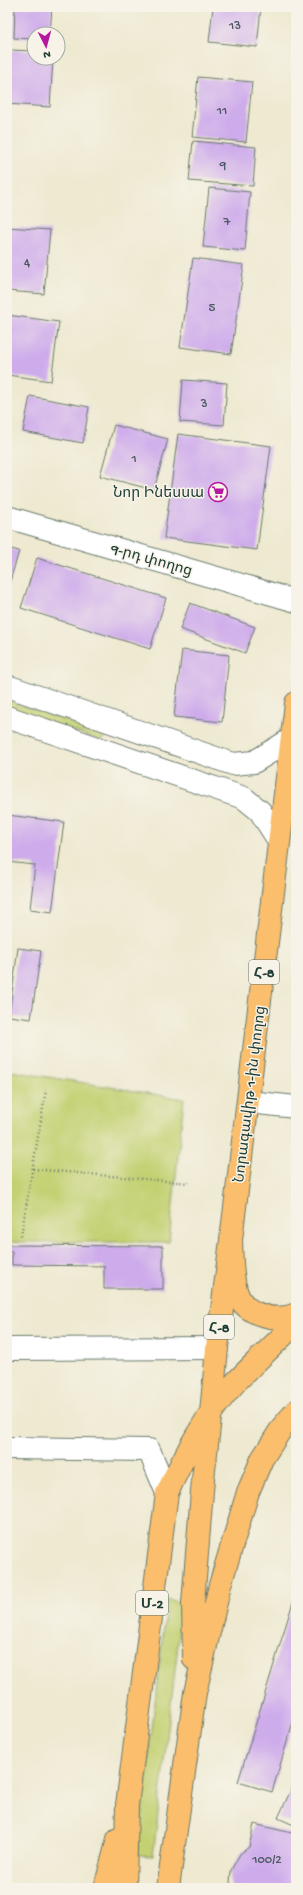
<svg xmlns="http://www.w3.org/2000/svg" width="303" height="1895" font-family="'Gochi Hand','Noto Sans Armenian',sans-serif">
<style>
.green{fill:#c4d173;stroke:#728754}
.building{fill:#ceabeb}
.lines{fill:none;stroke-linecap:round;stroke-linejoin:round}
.minor-casing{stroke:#67796b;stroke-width:24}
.major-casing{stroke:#67796b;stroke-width:24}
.highway-casing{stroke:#67796b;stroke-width:24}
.path{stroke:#67796b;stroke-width:2.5;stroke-dasharray:1 3;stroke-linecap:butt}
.minor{stroke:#fff;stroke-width:22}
.major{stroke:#fabe6d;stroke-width:22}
.highway{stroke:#fabe6d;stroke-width:22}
.labels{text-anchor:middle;stroke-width:3;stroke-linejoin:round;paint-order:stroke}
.number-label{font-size:13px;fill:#4b5862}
.shield{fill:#f7f3e8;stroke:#60746a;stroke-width:1}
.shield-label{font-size:14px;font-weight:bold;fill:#1f3d34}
.poi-label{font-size:15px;fill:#1f3d34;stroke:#f7f3e8;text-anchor:end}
.street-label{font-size:15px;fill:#1f3d34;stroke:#f7f3e8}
</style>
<rect width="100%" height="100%" fill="#f7f3e8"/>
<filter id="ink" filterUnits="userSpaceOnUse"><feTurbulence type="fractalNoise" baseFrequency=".025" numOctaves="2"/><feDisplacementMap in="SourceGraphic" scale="8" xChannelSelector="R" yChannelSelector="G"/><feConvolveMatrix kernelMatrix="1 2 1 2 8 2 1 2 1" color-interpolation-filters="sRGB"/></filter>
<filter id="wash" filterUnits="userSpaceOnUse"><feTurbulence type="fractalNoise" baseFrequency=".012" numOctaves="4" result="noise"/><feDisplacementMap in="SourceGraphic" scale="16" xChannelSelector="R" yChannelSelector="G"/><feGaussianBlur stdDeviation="0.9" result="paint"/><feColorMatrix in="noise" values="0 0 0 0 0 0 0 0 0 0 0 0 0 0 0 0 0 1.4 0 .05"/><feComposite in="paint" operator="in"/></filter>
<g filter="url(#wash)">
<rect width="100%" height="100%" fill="#eee9d0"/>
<path class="green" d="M 7,700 L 105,734 L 102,741 L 7,708 Z
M 11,1071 L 184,1099 L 169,1242 L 7,1242 L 7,1095 Z
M 167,1600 L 183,1602 L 153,1856 L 137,1855 Z"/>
<g id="blocks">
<path class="building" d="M 15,7 L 52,7 L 50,34 L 34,34 L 34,39 L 14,38 Z
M 213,7 L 261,7 L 257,47 L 209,42 Z
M 10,50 L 34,51 L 34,58 L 53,58 L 50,107 L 7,104 Z
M 198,77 L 252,82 L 246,142 L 192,137 Z
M 193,141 L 256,147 L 253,186 L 189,181 Z
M 209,188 L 250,192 L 245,251 L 203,247 Z
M 7,227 L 50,230 L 44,294 L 7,291 Z
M 193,258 L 244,265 L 231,354 L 180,347 Z
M 7,315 L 59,322 L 51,381 L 7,375 Z
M 183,380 L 227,383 L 224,425 L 180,422 Z
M 30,396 L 89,407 L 83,443 L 23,432 Z
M 114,425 L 168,439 L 154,490 L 100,476 Z
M 178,434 L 271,446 L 257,550 L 164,538 Z
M 7,548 L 19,551 L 7,591 Z
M 37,558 L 166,598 L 150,649 L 21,608 Z
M 190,603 L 255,627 L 245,653 L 180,629 Z
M 182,650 L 229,655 L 222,722 L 174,717 Z
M 7,815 L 64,822 L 52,912 L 30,909 L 35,865 L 7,862 Z
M 18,948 L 41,951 L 31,1019 L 9,1016 Z
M 7,1245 L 163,1246 L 163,1289 L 104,1289 L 104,1266 L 12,1265 L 12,1252 L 7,1252 Z
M 296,1592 L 296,1712 L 272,1792 L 238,1782 Z
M 296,1779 L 296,1826 L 278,1818 Z
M 254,1824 L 296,1834 L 296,1888 L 232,1888 L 230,1882 L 231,1870 L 240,1854 L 249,1847 Z"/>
</g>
</g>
<g filter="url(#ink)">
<use href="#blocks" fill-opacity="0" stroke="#67796b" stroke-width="1"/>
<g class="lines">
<g class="minor-casing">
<path id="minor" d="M 7,517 L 296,601
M 7,686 L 233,764 L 254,762 L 291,739
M 7,717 L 244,798 L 260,811 L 279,841
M 248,1102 L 296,1107
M 7,1349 L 217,1348
M 7,1448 L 149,1450 L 167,1493"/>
</g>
<g class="major-casing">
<path id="major" d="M 211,1413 L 217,1348 L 231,1240 L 296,703"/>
</g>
<g class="highway-casing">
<path id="highway" d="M 231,1240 C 232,1258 231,1276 237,1293 C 244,1315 277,1323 296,1314
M 194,1659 L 193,1603 L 203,1479 L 210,1418
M 105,1888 L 118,1839
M 125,1888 L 127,1805 L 167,1493 C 185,1454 205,1416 234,1384 C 254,1363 276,1343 296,1323
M 168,1888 L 195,1693 L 220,1585 L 248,1492 L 262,1459 L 283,1426 L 296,1411"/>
</g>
<path class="path" d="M 33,1169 L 189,1183
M 21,1236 L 46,1090"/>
<use href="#minor" class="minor"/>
<use href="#major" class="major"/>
<use href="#highway" class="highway"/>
</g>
</g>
<defs>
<g id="supermarket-ring" transform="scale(1)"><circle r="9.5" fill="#f7f3e8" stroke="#b5179e" stroke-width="1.5"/><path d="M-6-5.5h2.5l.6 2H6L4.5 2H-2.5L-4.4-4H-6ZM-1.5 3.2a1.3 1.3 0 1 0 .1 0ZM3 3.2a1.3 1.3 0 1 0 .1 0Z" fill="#b5179e"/></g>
</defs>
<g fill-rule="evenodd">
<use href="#supermarket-ring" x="218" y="492"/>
</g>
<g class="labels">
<g class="number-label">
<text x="235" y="29">13</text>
<text x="222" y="114">11</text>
<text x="223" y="169">9</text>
<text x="227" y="225">7</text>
<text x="27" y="266">4</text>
<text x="212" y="311">5</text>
<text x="204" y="407">3</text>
<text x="134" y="462">1</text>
<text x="267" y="1863">100/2</text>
</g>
<g class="shield">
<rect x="249" y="960" width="30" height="24" rx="3"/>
<rect x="204" y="1315" width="30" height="24" rx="3"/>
<rect x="136" y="1591" width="32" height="24" rx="3"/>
</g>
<g class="shield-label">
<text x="264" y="977">Հ-8</text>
<text x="219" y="1332">Հ-8</text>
<text x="152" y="1608">Մ-2</text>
</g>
<g class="poi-label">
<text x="204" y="497">Նոր Ինեսսա</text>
</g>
<g class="street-label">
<text transform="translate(152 559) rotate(16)" y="5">9-րդ փողոց</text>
<text transform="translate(249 1094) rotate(-83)" y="5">Նորագավիթ 1-ին փողոց</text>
</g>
</g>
<rect width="303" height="1895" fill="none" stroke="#f7f3e8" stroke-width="24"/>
<g transform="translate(46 46) rotate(174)"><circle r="19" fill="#f7f3e8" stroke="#a1aaa0"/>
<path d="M0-3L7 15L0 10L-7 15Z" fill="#b5179e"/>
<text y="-6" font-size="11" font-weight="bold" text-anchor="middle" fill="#1f3d34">N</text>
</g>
</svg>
